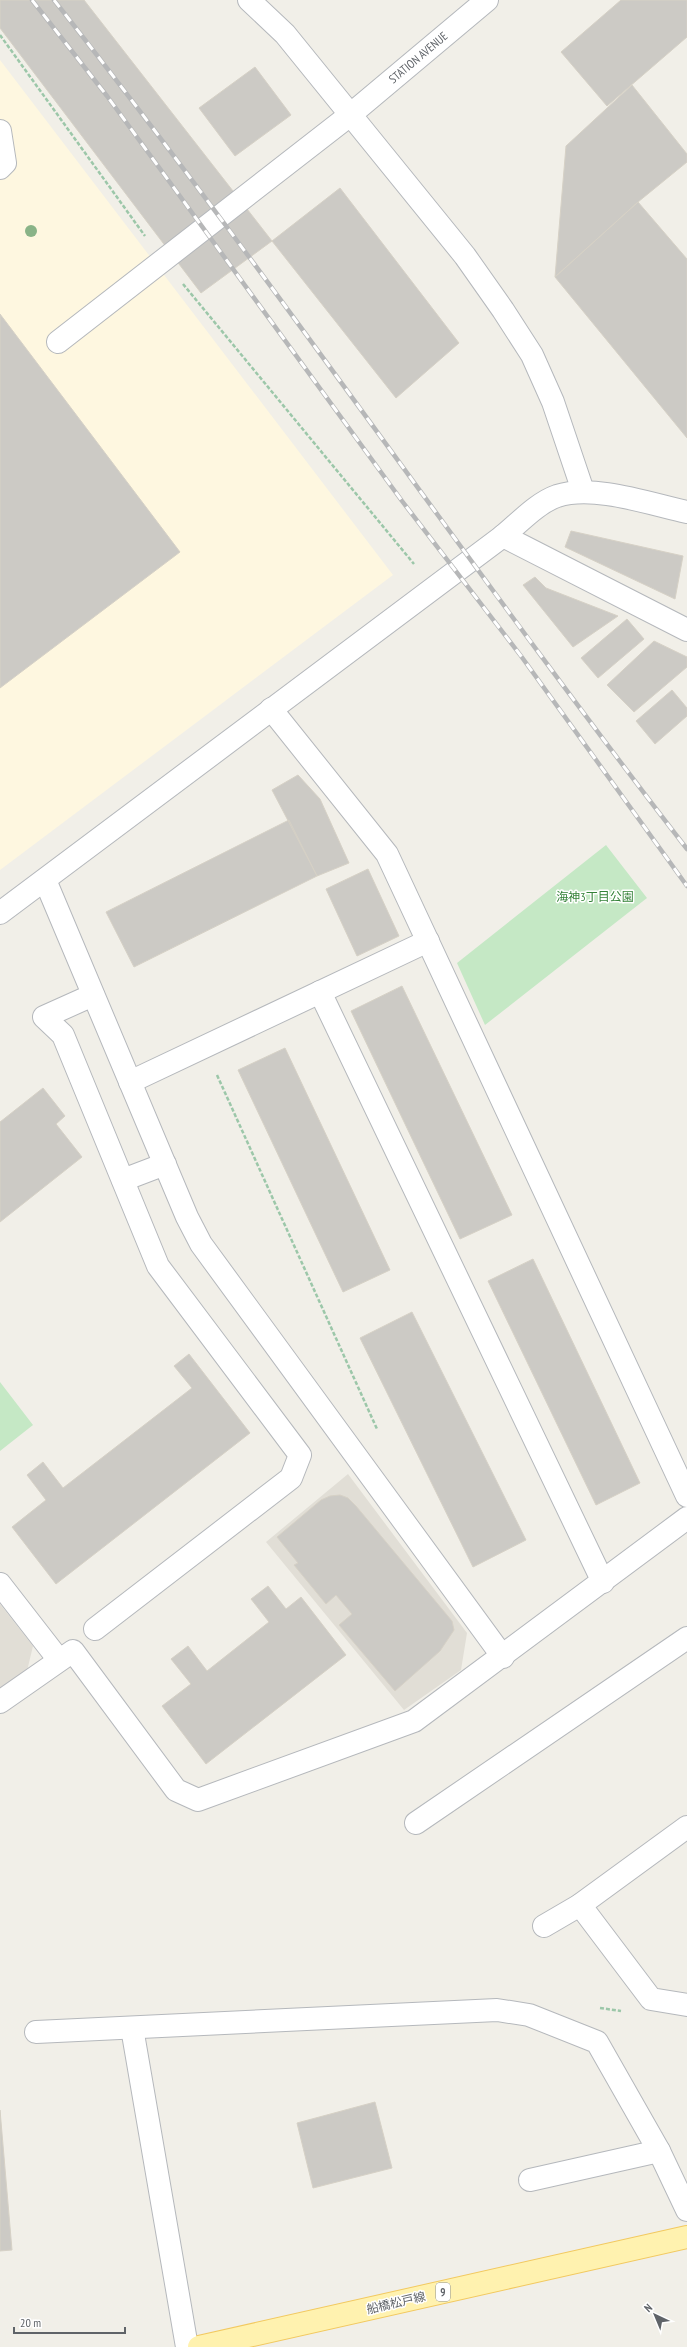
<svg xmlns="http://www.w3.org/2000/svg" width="687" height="2347" font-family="'PT Sans Narrow','Noto Sans JP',sans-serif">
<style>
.commercial{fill:#fef7e0}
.education{fill:#e1ded6}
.green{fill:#c5e8c5}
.building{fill:#cccac5;stroke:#d6d1c6}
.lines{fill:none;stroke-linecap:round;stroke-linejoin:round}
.minor-casing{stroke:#b5b8bc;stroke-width:24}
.major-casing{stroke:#f2c960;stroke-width:24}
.path{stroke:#9cc7a9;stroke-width:2.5;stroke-dasharray:4 2;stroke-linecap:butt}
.minor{stroke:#fff;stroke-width:22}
.major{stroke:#fff2af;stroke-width:22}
.rail-casing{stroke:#b6b7b8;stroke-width:4.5}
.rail{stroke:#fff;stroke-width:3;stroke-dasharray:9;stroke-linecap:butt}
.tree{fill:#89b387}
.labels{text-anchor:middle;stroke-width:3;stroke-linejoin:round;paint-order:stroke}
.shield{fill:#fff;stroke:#8f9295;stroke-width:1}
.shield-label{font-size:11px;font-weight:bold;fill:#5f6368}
.street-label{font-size:12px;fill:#5f6368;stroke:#fff}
.park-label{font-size:12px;fill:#348238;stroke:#fff}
</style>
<rect width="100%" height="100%" fill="#f1efe8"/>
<path class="commercial" d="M 0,60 L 393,575 L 0,870 Z"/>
<path class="education" d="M 348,1474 L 467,1633 L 461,1670 L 404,1710 L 266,1542 Z
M 0,1604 L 33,1646 L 27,1671 L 0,1690 Z"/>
<path class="green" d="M 606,845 L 647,898 L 485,1025 L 457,963 Z
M 0,1382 L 33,1425 L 0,1451 Z"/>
<path class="building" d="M 0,0 L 84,0 L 272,241 L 201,293 L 0,28 Z
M 621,0 L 687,0 L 687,37 L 607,106 L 561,52 Z
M 255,67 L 291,115 L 235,156 L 199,108 Z
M 632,85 L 687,154 L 687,162 L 638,202 L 555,277 L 566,146 Z
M 340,188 L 459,343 L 396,398 L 272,241 Z
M 638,202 L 687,259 L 687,438 L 555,277 Z
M 0,314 L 180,552 L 0,688 Z
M 571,531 L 683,556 L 675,599 L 565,547 Z
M 535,577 L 546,588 L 618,616 L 573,647 L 523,585 Z
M 627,619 L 644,639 L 598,678 L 581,658 Z
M 654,641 L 687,657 L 687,667 L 634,712 L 607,685 Z
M 672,690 L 687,708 L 687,716 L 655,744 L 636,721 Z
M 298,775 L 320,799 L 349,863 L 317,876 L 272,790 Z
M 289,820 L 317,876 L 134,967 L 106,912 Z
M 368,869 L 399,936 L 357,956 L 326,889 Z
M 402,986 L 512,1215 L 460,1239 L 351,1011 Z
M 285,1048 L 390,1270 L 343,1292 L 238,1070 Z
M 43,1088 L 65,1116 L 56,1124 L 82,1157 L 0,1222 L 0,1122 Z
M 533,1259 L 640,1483 L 596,1505 L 488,1281 Z
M 412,1312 L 526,1540 L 473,1567 L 360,1338 Z
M 189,1354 L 250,1433 L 56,1584 L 12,1527 L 46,1500 L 27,1475 L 43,1462 L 63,1488 L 192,1388 L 174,1366 Z
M 340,1495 L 348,1498 L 356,1506 L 452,1621 L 454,1630 L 440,1651 L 395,1691 L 339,1625 L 352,1614 L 336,1595 L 326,1604 L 294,1565 L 298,1563 L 277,1537 L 321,1500 L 330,1496 Z
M 268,1586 L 286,1609 L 301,1597 L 346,1655 L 206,1764 L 162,1706 L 191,1684 L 171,1659 L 188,1646 L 207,1671 L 269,1622 L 251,1599 Z
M 375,2102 L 392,2168 L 313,2188 L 297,2123 Z
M 0,2110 L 12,2250 L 0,2251 Z"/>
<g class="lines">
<g class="minor-casing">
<g id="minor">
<path d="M 249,0 L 285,34 L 465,256 L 503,310 L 532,355 L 553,402 L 583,491"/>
<path d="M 0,131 L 5,163 L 0,168"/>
<path id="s1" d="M 58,342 L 350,115 L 487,0"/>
<path d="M 503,536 L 687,630"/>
<path d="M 271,709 L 387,854 L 687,1496"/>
<path d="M 45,880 L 187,1217 L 201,1244 L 503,1657"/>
<path d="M 0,913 L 503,536 C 519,523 537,503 557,496 C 594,484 650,504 687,512"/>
<path d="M 320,992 L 603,1582"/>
<path d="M 93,995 L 44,1017 L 63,1035 L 158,1266 L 300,1455 L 291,1478 L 95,1629"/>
<path d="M 130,1082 L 428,941"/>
<path d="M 123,1180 L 165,1164"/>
<path d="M 0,1584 L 59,1660"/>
<path d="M 0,1702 L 73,1651 L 176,1790 L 198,1800 L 414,1721 L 687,1518"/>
<path d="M 416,1823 L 687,1638"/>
<path d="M 580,1905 L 651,1999 L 687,2005"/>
<path d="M 544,1926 L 580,1905 L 687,1827"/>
<path d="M 132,2028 L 187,2347"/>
<path d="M 36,2032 L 497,2010 L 529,2015 L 597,2042 L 659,2151 L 687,2210"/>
<path d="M 530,2180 L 659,2151"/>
</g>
</g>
<g class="major-casing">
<path id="major" d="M 199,2347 L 687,2237"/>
</g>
<path class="path" d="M 0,35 L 145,236
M 183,284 L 414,564
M 217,1075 L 377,1429
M 600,2008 L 621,2011"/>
<use href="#minor" class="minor"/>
<use href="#major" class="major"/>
<g class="rail-casing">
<path id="rail" d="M 32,0 L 107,96 L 402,501 L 521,656 L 687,886
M 54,0 C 272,277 471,570 687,849"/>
</g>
<use href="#rail" class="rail"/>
</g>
<circle class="tree" cx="31" cy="231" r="6"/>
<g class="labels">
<rect class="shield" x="436" y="2283" width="14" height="18" rx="3"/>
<g class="shield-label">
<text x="443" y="2296">9</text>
</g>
<g class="street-label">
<text dy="4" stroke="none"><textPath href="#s1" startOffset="459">STATION AVENUE</textPath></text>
<text transform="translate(396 2303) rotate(-13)" y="4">船橋松戸線</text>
</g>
<g class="park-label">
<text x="595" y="901">海神3丁目公園</text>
</g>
</g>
<g transform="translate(655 2315) rotate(316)" stroke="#ffffff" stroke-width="3" paint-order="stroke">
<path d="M0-3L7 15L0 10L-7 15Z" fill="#5f6368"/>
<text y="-6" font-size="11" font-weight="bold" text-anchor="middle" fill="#5f6368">N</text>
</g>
<path d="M14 2327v6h111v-6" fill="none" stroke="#5f6368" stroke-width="2"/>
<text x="20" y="2327" font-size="12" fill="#5f6368" stroke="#ffffff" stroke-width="3" paint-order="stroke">20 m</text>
</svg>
